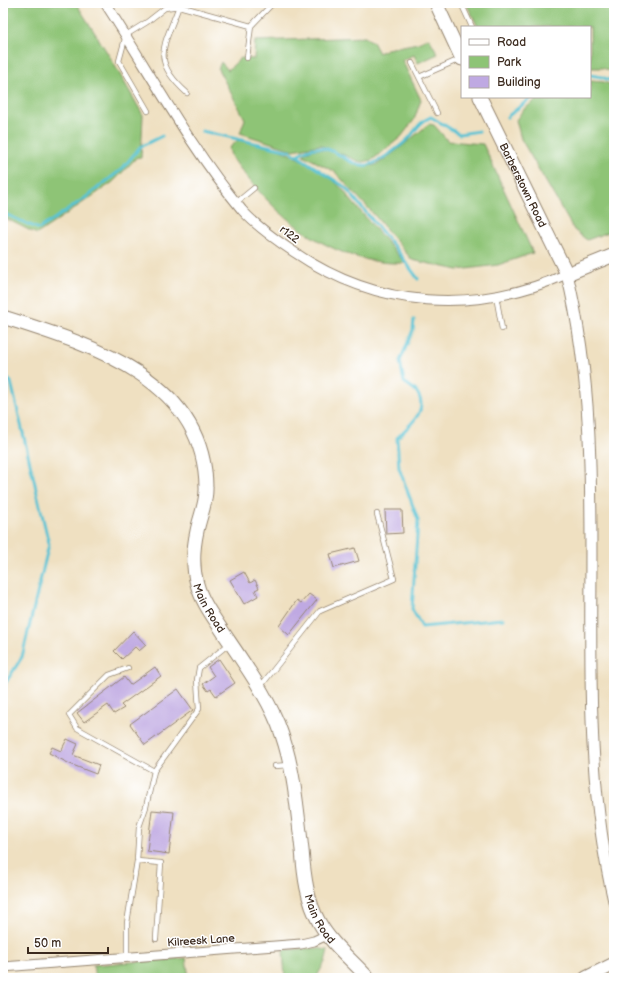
<svg xmlns="http://www.w3.org/2000/svg" width="617" height="981" font-family="'Balsamiq Sans',sans-serif">
<style>
.green{fill:#8ec476;stroke:#64774a}
.lines{fill:none;stroke-linecap:round;stroke-linejoin:round}
.stream{stroke:#59c3d4;stroke-width:3}
.building{fill:#bfa9e2}
.service-casing{stroke:#958570;stroke-width:6}
.minor-casing{stroke:#958570;stroke-width:11}
.tertiary-casing{stroke:#958570;stroke-width:13}
.secondary-casing{stroke:#958570;stroke-width:15}
.service{stroke:#fff;stroke-width:4.5}
.minor{stroke:#fff;stroke-width:9}
.tertiary{stroke:#fff;stroke-width:11}
.secondary{stroke:#fff;stroke-width:13}
.labels{text-anchor:middle;stroke-width:3;stroke-linejoin:round;paint-order:stroke}
.street-label{font-size:11px;fill:#3b2a1e;stroke:#fff}
</style>
<rect width="100%" height="100%" fill="#fff"/>
<filter id="ink" filterUnits="userSpaceOnUse"><feTurbulence type="fractalNoise" baseFrequency=".025" numOctaves="2"/><feDisplacementMap in="SourceGraphic" scale="8" xChannelSelector="R" yChannelSelector="G"/><feConvolveMatrix kernelMatrix="1 2 1 2 8 2 1 2 1" color-interpolation-filters="sRGB"/></filter>
<filter id="wash" filterUnits="userSpaceOnUse"><feTurbulence type="fractalNoise" baseFrequency=".012" numOctaves="4" result="noise"/><feDisplacementMap in="SourceGraphic" scale="16" xChannelSelector="R" yChannelSelector="G"/><feGaussianBlur stdDeviation="0.9" result="paint"/><feColorMatrix in="noise" values="0 0 0 0 0 0 0 0 0 0 0 0 0 0 0 0 0 1.4 0 .05"/><feComposite in="paint" operator="in"/></filter>
<g filter="url(#wash)">
<rect width="100%" height="100%" fill="#efe0c1"/>
<path class="green" d="M 3,3 L 76,3 L 110,57 L 143,115 L 141,158 L 137,157 L 113,182 L 37,234 L 3,217 Z
M 466,3 L 614,3 L 614,73 L 603,68 L 590,68 L 590,27 L 478,27 Z
M 365,37 L 373,42 L 379,53 L 387,49 L 418,43 L 429,38 L 438,54 L 418,63 L 414,55 L 402,60 L 421,100 L 414,120 L 401,137 L 372,160 L 363,162 L 358,161 L 320,145 L 293,150 L 240,133 L 245,119 L 218,69 L 221,62 L 228,70 L 241,58 L 254,59 L 255,41 Z
M 590,81 L 604,82 L 614,86 L 614,230 L 587,240 L 574,230 L 521,139 L 516,120 L 523,110 L 540,97 L 590,97 Z
M 429,124 L 434,125 L 448,141 L 483,144 L 533,253 L 498,265 L 458,270 L 412,260 L 371,211 L 335,172 L 303,155 C 325,135 352,171 375,165 C 383,163 420,131 429,124 Z
M 238,140 C 252,143 270,145 283,151 C 303,160 338,178 348,197 L 405,263 C 330,266 271,213 231,156 L 229,148 Z
M 315,948 L 328,950 L 325,962 L 316,978 L 285,978 L 283,950 Z
M 186,958 L 189,978 L 95,978 L 93,965 Z"/>
<g class="lines">
<path class="stream" d="M 590,75 L 602,77 L 614,82
M 507,117 L 532,97
M 202,131 L 290,151 L 345,187 L 397,250 L 418,279
M 297,155 C 331,133 343,168 368,165 C 379,163 401,146 409,138 C 416,130 420,121 431,117 L 459,134 L 479,131
M 3,213 L 39,229 L 85,198 L 122,169 L 140,147 L 162,136
M 414,320 L 413,330 L 400,361 L 404,382 C 408,385 416,389 418,394 C 429,412 408,426 397,438 L 399,468 L 418,520 L 412,609 L 422,627 L 503,619
M 3,375 L 11,382 L 49,544 L 22,657 L 3,687"/>
</g>
<g id="blocks">
<path class="building" d="M 385,510 L 402,510 L 403,533 L 386,534 Z
M 355,548 L 359,561 L 334,568 L 330,554 Z
M 244,572 L 250,583 L 255,580 L 259,588 L 255,590 L 258,596 L 244,604 L 230,580 Z
M 309,594 L 317,600 L 289,635 L 279,626 L 297,600 L 301,603 Z
M 133,631 L 146,645 L 139,651 L 135,647 L 122,659 L 114,651 Z
M 219,659 L 235,683 L 216,696 L 211,689 L 208,691 L 203,684 L 214,676 L 208,667 Z
M 155,667 L 161,676 L 121,705 L 124,708 L 114,714 L 108,705 L 84,722 L 77,713 L 124,677 L 130,685 Z
M 178,689 L 193,710 L 145,745 L 130,724 Z
M 67,739 L 78,744 L 73,755 L 99,765 L 96,774 L 70,764 L 49,753 L 52,747 L 61,751 Z
M 152,810 L 174,812 L 169,854 L 147,851 Z"/>
</g>
</g>
<g filter="url(#ink)">
<use href="#blocks" fill-opacity="0" stroke="#958570" stroke-width="1"/>
<g class="lines">
<g class="service-casing">
<path id="service" d="M 461,3 L 472,27
M 179,6 C 164,47 150,60 187,93
M 247,58 L 251,26
M 412,63 L 437,113
M 419,77 L 460,59
M 148,111 L 119,61 L 126,35 L 147,22 L 165,8 L 179,6 L 251,26 L 273,3
M 237,202 L 254,188
M 496,296 L 502,329
M 128,668 L 109,675 L 69,715 L 77,728 L 154,771
M 260,687 L 320,611 L 394,579 L 377,514
M 275,766 L 289,765
M 137,861 L 161,863 L 156,939
M 127,958 L 127,923 L 137,861 L 139,827 L 146,807 L 154,771 L 199,709 L 197,680 L 199,668 L 229,644"/>
</g>
<g class="minor-casing">
<path id="minor" d="M 105,3 C 150,72 189,146 242,210 C 256,226 276,240 294,252 C 378,309 474,315 567,274
M 3,967 L 301,944 L 314,941 L 327,935"/>
</g>
<g class="tertiary-casing">
<path id="tertiary" d="M 567,274 C 617,477 565,695 614,901"/>
</g>
<g class="secondary-casing">
<g id="secondary">
<path d="M 436,3 L 462,59"/>
<path id="s1" d="M 480,97 L 567,274 L 614,255"/>
<path id="s2" d="M 3,317 C 88,344 205,378 206,487 C 207,502 200,516 197,531 C 193,549 192,566 197,584 C 202,603 215,619 225,635 C 244,663 265,693 278,724 C 294,764 297,808 302,850 C 304,875 307,901 319,922 C 331,944 352,960 368,978"/>
<path d="M 586,978 L 614,964"/>
</g>
</g>
<use href="#service" class="service"/>
<use href="#minor" class="minor"/>
<use href="#tertiary" class="tertiary"/>
<use href="#secondary" class="secondary"/>
</g>
</g>
<g class="labels">
<g class="street-label">
<text dy="4" stroke="none"><textPath href="#s1" startOffset="98">Barberstown Road</textPath></text>
<text transform="translate(290 234) rotate(37)" y="4">r122</text>
<text dy="4" stroke="none"><textPath href="#s2" startOffset="411">Main Road</textPath></text>
<text dy="4" stroke="none"><textPath href="#s2" startOffset="747">Main Road</textPath></text>
<text transform="translate(201 940) rotate(-4)" y="4">Kilreesk Lane</text>
</g>
</g>
<rect width="617" height="981" fill="none" stroke="#fff" stroke-width="16"/>
<rect x="461" y="26" width="130" height="72" fill="#ffffff" stroke="#b1aaa5"/>
<rect x="469" y="39" width="20" height="6" fill="#ffffff" stroke="#b1aaa5"/>
<text x="497" y="46" font-size="12" fill="#3b2a1e">Road</text>
<rect x="469" y="56" width="20" height="12" fill="#8ec476" stroke="#b1aaa5"/>
<text x="497" y="66" font-size="12" fill="#3b2a1e">Park</text>
<rect x="469" y="76" width="20" height="12" fill="#bfa9e2" stroke="#b1aaa5"/>
<text x="497" y="86" font-size="12" fill="#3b2a1e">Building</text>
<path d="M28 947v6h80v-6" fill="none" stroke="#3b2a1e" stroke-width="2"/>
<text x="34" y="947" font-size="12" fill="#3b2a1e" stroke="#ffffff" stroke-width="3" paint-order="stroke">50 m</text>
</svg>
